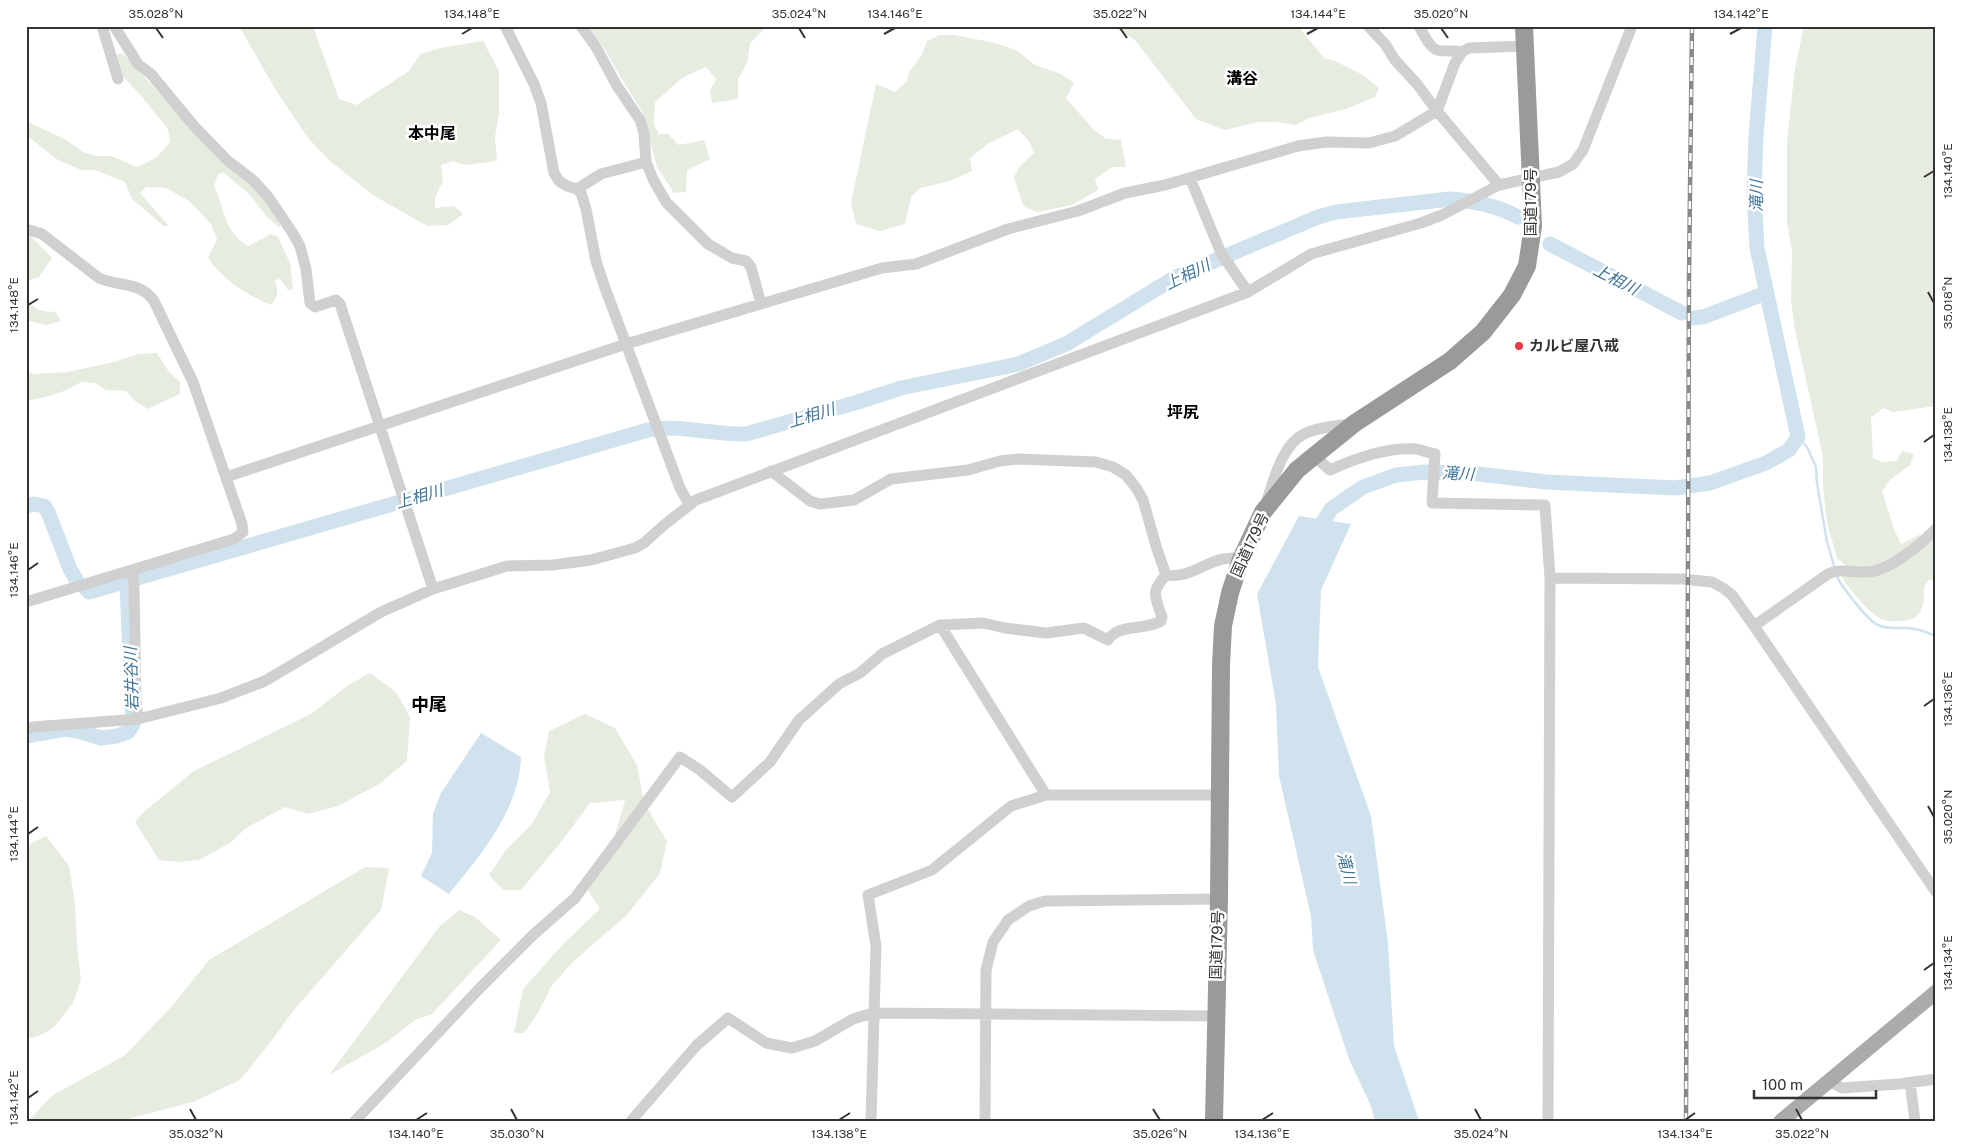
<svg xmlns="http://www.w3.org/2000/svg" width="1962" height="1147" font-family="'Public Sans','Noto Sans JP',sans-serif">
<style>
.green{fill:#e6ecdf}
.water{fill:#cfe2ee}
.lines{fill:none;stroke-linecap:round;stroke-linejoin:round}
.stream{stroke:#cfe2ee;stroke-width:2.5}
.river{stroke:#cfe2ee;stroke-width:15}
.minor{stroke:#d0d0d0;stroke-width:11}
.major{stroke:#ababab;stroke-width:15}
.highway{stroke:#9a9a9a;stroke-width:18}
.rail-casing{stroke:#888;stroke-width:4.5}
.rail{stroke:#fff;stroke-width:2.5;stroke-dasharray:8;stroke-linecap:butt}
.ticks{fill:none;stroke:#333;stroke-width:2}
.poi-dot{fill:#e63946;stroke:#fff;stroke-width:2}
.labels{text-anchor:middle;stroke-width:5;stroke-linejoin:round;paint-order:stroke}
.street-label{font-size:15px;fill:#333;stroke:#fff}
.poi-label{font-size:15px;font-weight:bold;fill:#333;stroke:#fff;text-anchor:start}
.neighbourhood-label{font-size:16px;font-weight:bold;fill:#000;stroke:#fff}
.water-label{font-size:16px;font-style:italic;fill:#3f7597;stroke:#fff}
.quarter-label{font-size:18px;font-weight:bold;fill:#000;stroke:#fff}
.neatline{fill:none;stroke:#333;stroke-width:2}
.ticks-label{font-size:12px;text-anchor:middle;fill:#333}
</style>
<rect width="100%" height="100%" fill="#fff"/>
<path class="green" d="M 239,26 L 313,26 L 339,99 L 357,105 L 409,71 L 420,54 L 441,48 L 483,41 L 499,71 L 499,113 L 495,137 L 497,161 L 465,165 L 453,161 L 441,165 L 443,181 L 435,198 L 435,208 L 454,206 L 463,214 L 448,225 L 427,226 L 373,195 L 331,162 L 308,138 L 275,89 Z
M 588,26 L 767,26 L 750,43 L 747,63 L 738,79 L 738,99 L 712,103 L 710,91 L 716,79 L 706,67 L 682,78 L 655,102 L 654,125 L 659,134 L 668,134 L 679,145 L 704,140 L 710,159 L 687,170 L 686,192 L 674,193 L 657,167 L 642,111 L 621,78 L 604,48 Z
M 1113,26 L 1298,26 L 1324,58 L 1335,61 L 1363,75 L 1379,88 L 1375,97 L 1346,109 L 1309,118 L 1296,125 L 1277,122 L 1258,122 L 1225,130 L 1196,119 L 1135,40 Z
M 1804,26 L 1936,26 L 1936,406 L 1893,412 L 1883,408 L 1871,418 L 1873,458 L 1882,462 L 1897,461 L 1902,451 L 1914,454 L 1910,465 L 1889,481 L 1882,491 L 1894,529 L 1901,544 L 1919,535 L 1934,537 L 1936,535 L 1936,581 L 1928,580 L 1924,587 C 1925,606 1922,621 1900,621 C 1895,621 1888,622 1884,620 C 1871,616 1854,593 1845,583 L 1842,577 L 1847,574 L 1846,566 L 1837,558 L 1827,523 L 1823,486 L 1823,457 L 1795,330 L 1791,301 L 1792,251 L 1787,223 L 1787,140 L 1795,68 Z
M 940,35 L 955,35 L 995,43 L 1016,50 L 1035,65 L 1061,74 L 1074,83 L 1066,98 L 1093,129 L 1106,139 L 1121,140 L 1126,167 L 1112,167 L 1095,179 L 1098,190 L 1072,205 L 1037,212 L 1023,206 L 1014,177 L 1019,167 L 1034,153 L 1029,141 L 1018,129 L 989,143 L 970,158 L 972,171 L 950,181 L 920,188 L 911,197 L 905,224 L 880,231 L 856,224 L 851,203 L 876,84 L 895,92 L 907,81 L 909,72 L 922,55 L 927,41 Z
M 122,53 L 216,154 L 256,188 L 279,221 L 280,228 L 268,218 L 249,194 L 224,173 L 218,174 L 214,186 C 226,210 222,230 248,246 L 271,234 L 278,237 L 290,263 L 293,289 L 288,290 L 280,279 L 275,280 C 278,291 279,296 271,305 C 248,296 222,279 208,258 L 217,239 L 211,224 L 189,201 L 166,188 L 146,187 L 140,193 L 168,225 L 165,227 L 132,199 L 125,182 L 95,170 L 81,170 L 58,160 L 26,135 L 26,121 L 66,140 L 83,152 L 96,156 L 111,156 L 137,167 L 156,158 L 170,142 L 168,129 L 142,97 L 120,73 L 117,55 Z
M 26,234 L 30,235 L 52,258 L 39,277 L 26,281 Z
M 26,293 C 32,311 39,311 56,312 L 61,321 L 46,325 L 26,320 Z
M 157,353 L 169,372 L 180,382 L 180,394 L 148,409 L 136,402 L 126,391 L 106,390 L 95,383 L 81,382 C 65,393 46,397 26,401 L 26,370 L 33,374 L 68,372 L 114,362 L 138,354 Z
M 370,673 L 396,692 L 410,717 L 407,761 L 379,784 L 338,806 L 308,814 L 285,807 L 246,828 L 230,843 L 199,860 L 177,862 L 159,860 L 135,822 L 145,811 L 194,771 L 311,714 L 347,686 Z
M 585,714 L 615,728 L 637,765 L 644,803 L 667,841 L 660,873 L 627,915 L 575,960 L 552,985 L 538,1013 L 524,1033 L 514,1033 L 523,989 L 564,943 L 600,909 L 588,890 L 582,887 L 614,838 L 625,800 L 590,803 L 561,842 L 521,890 L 503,890 L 489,875 L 506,850 L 532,824 L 550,792 L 544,756 L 549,731 Z
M 46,836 L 69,866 L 75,904 L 77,943 L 81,980 L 73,1003 L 54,1027 L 43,1034 L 32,1038 L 26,1038 L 26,881 L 29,871 L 28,845 Z
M 365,867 L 389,868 L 381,910 L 294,1010 L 269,1044 L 240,1080 L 193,1102 L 120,1121 L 28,1121 L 53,1095 L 124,1056 L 174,1004 L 209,960 Z
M 459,910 L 475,917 L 501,940 L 432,1014 L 415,1020 L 387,1042 L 329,1075 L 439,927 Z"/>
<path class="water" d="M 1299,516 L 1351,524 L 1321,590 L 1318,667 L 1371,816 L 1388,943 L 1394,1046 L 1419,1121 L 1375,1121 L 1371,1106 L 1349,1059 L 1313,950 L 1311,916 L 1279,776 L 1276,704 L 1257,594 Z
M 481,733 L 521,757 C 519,811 481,854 449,894 L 421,876 L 432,853 L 433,813 L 441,793 Z"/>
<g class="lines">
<path class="stream" d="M 1798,437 L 1807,447 L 1816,467 L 1817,483 L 1827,542 L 1835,569
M 1836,574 C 1840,585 1868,621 1878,625 C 1887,629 1896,628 1906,628 C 1917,628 1926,632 1936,636"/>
<path class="river" d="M 1550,244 L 1682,313
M 1693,318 L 1703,317 L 1766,293
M 26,506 L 34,504 L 44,506 L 48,512 L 70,569 L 76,579
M 1314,537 L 1331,509 L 1363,487 L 1396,475 L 1425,472 L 1470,473 L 1546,482 L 1675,488 L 1710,483 L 1766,463 L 1789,450 L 1798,437 L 1757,248 L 1754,194 L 1756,136 L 1765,26
M 127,581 L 130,659
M 86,589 L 89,592 L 648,430 C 680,424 713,435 746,434 L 858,402 L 901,388 L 1018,364 L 1066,344 L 1176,277 L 1318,217 L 1336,212 L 1450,199 C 1473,201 1498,206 1518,217
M 26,736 L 66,729 L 78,731 L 101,738 L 117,736 L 128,732 L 133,724 L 132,707"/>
<path class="minor" d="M 102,26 L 118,79
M 114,26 L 138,64 L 151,74 L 194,126 L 227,160 L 254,181 L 269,198 L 292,232 L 300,246 L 306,269 L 310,303 L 315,307 L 336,300 L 340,304 L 433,589
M 505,26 L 534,84 L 541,103 L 554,173 L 559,181 L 567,186 L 577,189 L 581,193 L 586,209 L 596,261 L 605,288 L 680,488 L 689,504
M 581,26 L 596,47 L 617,86 L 640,120 L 644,133 L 646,162 L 653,179 L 666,202 L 708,244 L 732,258 L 746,261 L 751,267 L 761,304
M 1368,26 L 1385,44 L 1395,60 L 1417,84 L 1437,111 L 1499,185
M 1419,26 C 1423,33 1430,48 1437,50 C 1445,52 1454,50 1462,52
M 1190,178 L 1221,253 L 1248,292
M 577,189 L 601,174 L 646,162
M 26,229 L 42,234 L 99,278 C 119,287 140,281 154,301 L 193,382 L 242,524 L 243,532 L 234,539 L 26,602
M 1314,456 L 1330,470 C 1354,459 1388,447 1416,449 C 1422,450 1429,453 1435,454 L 1432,503 L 1545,505 L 1550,578 L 1548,1121
M 771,471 L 810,501 L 820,504 L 854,500 L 891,479 L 968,470 L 1000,461 L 1018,459 L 1096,462 L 1113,467 L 1126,475 L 1137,489 L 1143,500 L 1156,546 L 1166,575 C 1193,580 1214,552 1241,559
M 226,477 L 626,344 L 882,268 L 916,264 L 1008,229 L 1078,211 L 1125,193 L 1165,185 L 1298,146 L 1326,142 L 1369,143 L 1395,136 L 1437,111 L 1455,63 L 1462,52 L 1469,48 L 1525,46
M 1267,501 C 1274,479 1282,445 1304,434 C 1318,427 1336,426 1351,424
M 132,570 L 134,584 L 136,701 L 138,719
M 1550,578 L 1682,579 L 1712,582 L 1723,588 L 1732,595 L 1754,626 L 1936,892
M 940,625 L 1046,795
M 1754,626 L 1828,574 C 1841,568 1853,573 1867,572 C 1888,572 1921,544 1936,529
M 26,729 L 33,727 L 138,719 L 221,698 L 265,681 L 381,612 L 433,589 L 507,566 L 553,565 L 591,560 L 635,548 L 644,543 L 664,525 L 696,500 L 1248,292 L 1311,254 L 1421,223 L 1442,215 L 1499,185 L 1559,172 L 1573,164 L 1583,150 L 1632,26
M 1828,1080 L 1842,1088 L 1899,1084 L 1936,1079
M 1910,1083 L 1915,1121
M 355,1121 L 478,990 L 533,935 L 575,898 L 680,757 L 700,770 L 732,797 L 770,762 L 799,720 L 839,684 L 860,673 L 882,654 L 940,625 L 983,623 L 1005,628 L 1046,633 L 1084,628 L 1108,640 C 1118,623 1145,631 1161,621 L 1162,617 C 1155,595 1150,593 1166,575
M 631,1121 L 696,1046 L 728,1018 L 766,1043 L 792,1048 L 815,1041 L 853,1019 L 873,1013 L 1215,1016
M 871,1121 L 876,946 L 868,895 L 932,870 L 1011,806 L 1046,795 L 1220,795
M 985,1121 L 986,970 L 993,942 L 1008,920 L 1029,906 L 1045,901 L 1219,899"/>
<path class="major" d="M 1781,1121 L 1936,992"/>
<path class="highway" d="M 1214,1121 L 1219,899 L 1221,665 L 1223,626 L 1230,593 L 1241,559 L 1263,512 L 1297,470 L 1314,456 L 1355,423 L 1450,361 L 1483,332 L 1512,295 L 1527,266 L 1533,226 L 1524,26"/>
<g class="rail-casing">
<path id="rail" d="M 1686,1121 L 1689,275 L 1692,26"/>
</g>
<use href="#rail" class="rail"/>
</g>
<path class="ticks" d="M 156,28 L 163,38M 799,28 L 805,38M 1120,28 L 1127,38M 1441,28 L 1448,38M 462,34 L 472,28M 884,34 L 895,28M 1307,34 L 1318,28M 1730,34 L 1741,28M 1924,177 L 1934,171M 1928,292 L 1934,303M 28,305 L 38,299M 1924,442 L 1934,435M 28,570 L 38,563M 1924,706 L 1934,699M 1928,806 L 1934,817M 28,834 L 38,827M 1924,970 L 1934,963M 28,1098 L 38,1091M 190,1109 L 196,1120M 511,1109 L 517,1120M 1153,1109 L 1160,1120M 1475,1109 L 1481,1120M 1796,1109 L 1802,1120M 416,1120 L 427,1113M 839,1120 L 850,1113M 1262,1120 L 1273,1113M 1685,1120 L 1695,1113"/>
<circle class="poi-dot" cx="1519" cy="346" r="5"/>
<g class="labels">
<g class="street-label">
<text transform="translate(1531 202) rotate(-90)" y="5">国道179号</text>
<text transform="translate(1250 545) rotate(-65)" y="5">国道179号</text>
<text transform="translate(1217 945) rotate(-88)" y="5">国道179号</text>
</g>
<g class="poi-label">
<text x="1529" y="351">カルビ屋八戒</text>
</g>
<g class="neighbourhood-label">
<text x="1242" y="84">溝谷</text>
<text x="432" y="139">本中尾</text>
<text x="1183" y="418">坪尻</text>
</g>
<g class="water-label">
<text transform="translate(1756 196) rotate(-90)" y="6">滝川</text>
<text transform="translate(1187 274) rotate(-26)" y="6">上相川</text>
<text transform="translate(1616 279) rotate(27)" y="6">上相川</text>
<text transform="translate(811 415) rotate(-17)" y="6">上相川</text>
<text transform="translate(1458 473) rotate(3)" y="6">滝川</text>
<text transform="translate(419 496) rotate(-16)" y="6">上相川</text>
<text transform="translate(131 679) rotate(-92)" y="6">岩井谷川</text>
<text transform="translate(1347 868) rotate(76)" y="6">滝川</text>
</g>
<g class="quarter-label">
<text x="429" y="711">中尾</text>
</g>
</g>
<rect width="1962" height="1147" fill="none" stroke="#ffffff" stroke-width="55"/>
<path d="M1754 1090v8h122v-8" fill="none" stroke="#333333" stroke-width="2.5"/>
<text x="1762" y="1090" font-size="15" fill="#333333" stroke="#ffffff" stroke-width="4" paint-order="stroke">100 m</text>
<rect x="28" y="28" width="1906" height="1092" class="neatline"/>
<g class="ticks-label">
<text x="156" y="18">35.028°N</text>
<text x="472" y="18">134.148°E</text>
<text x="799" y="18">35.024°N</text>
<text x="895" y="18">134.146°E</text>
<text x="1120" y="18">35.022°N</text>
<text x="1318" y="18">134.144°E</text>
<text x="1441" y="18">35.020°N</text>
<text x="1741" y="18">134.142°E</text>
<text transform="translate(1948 171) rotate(-90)" y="4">134.140°E</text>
<text transform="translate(1948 303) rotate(-90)" y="4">35.018°N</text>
<text transform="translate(14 305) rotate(-90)" y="4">134.148°E</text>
<text transform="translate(1948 435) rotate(-90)" y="4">134.138°E</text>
<text transform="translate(14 570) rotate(-90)" y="4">134.146°E</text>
<text transform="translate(1948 699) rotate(-90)" y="4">134.136°E</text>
<text transform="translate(1948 817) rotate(-90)" y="4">35.020°N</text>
<text transform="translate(14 834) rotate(-90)" y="4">134.144°E</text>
<text transform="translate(1948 963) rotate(-90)" y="4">134.134°E</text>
<text transform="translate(14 1098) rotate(-90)" y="4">134.142°E</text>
<text x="196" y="1138">35.032°N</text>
<text x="416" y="1138">134.140°E</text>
<text x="517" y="1138">35.030°N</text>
<text x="839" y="1138">134.138°E</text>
<text x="1160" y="1138">35.026°N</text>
<text x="1262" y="1138">134.136°E</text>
<text x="1481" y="1138">35.024°N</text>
<text x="1685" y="1138">134.134°E</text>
<text x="1802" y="1138">35.022°N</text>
</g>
</svg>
